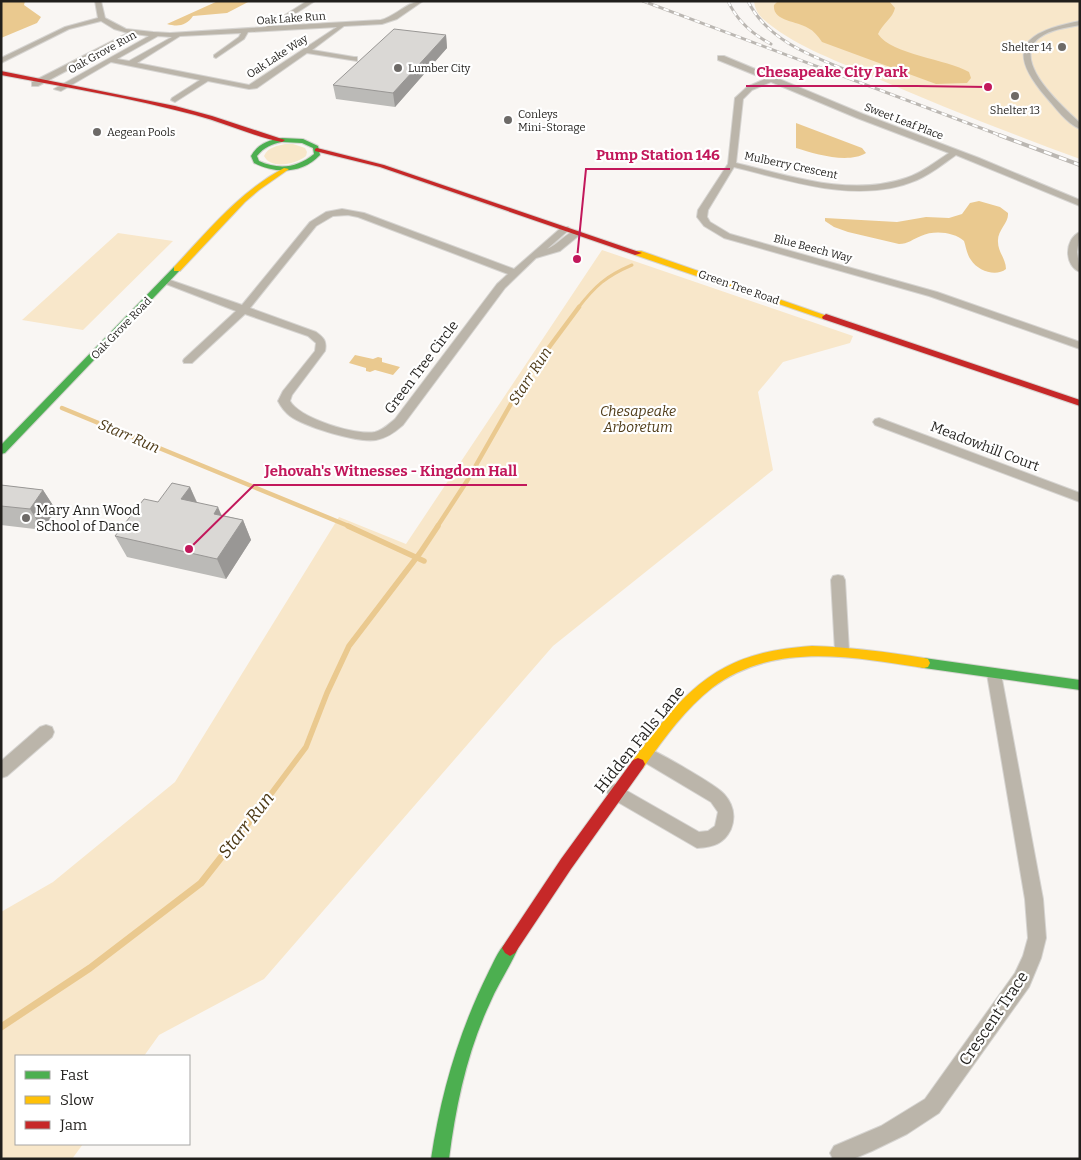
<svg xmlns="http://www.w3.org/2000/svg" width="1081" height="1160" font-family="Bitter,serif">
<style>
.green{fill:#f8e7ca}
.water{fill:#eac98f}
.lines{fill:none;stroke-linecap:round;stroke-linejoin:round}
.stream-far3{stroke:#eac98f;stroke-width:3}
.stream-far2{stroke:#eac98f;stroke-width:4.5}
.stream-far1{stroke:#eac98f;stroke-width:5.5}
.stream{stroke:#eac98f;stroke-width:7}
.street-casing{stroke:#d6d4d1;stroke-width:2}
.fast-casing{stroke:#d6d4d1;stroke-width:2}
.slow-casing{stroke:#d6d4d1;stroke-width:2}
.jam-casing{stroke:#d6d4d1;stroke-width:2}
.street{fill:#bbb5aa;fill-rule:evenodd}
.fast{fill:#4caf50;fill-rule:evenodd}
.slow{fill:#ffc107;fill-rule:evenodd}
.jam{fill:#c62828;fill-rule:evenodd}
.rail-far1-casing{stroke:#bbb7b2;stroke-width:3}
.rail-casing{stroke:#bbb7b2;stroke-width:4}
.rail-far1{stroke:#fff;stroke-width:2;stroke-dasharray:5.5;stroke-linecap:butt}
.rail{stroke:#fff;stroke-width:2.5;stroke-dasharray:8;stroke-linecap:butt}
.wall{fill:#bbbab7}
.shaded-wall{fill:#999795}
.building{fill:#dad8d5;stroke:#999795}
.poi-dot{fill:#6d6a67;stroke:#fff;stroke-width:2}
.labels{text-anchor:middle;stroke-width:4.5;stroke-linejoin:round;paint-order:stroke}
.far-street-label{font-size:11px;fill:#211f1c;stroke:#fff}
.far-poi-label{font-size:11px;fill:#211f1c;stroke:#fff;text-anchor:start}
.street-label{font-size:14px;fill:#211f1c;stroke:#fff}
.park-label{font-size:14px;font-style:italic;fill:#503d1a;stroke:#fff}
.poi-label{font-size:14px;fill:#211f1c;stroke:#fff;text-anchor:start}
.water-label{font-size:15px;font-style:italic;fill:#4e3b18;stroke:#fff}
.near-street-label{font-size:16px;fill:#211f1c;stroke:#fff}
.near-water-label{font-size:18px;font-style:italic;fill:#4e3b18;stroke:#fff}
.leader{fill:none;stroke:#c2185b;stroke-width:2}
.callout-dot{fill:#c2185b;stroke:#fff;stroke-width:2}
.callout-label{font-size:15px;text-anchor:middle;font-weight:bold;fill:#c2185b;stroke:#fff;stroke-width:4.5;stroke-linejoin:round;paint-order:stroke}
</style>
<rect width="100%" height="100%" fill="#f9f6f3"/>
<path class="green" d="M 754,1 L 1080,1 L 1080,159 C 1009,133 938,105 869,75 C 833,59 792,45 762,18 C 757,13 755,8 754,1 Z
M 285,144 L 293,144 L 305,148 L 307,152 L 306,156 C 296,164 271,170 264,156 C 268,147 277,146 285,144 Z
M 118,233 L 173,241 L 83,330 L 22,320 Z
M 602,250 L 853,336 L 850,343 L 783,362 L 758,392 L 773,470 L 553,646 L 264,979 L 159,1035 L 144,1056 L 16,1056 L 16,1144 L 83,1144 L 72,1159 L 1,1159 L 1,912 L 53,882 L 175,782 L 339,517 L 406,544 Z"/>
<path class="water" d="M 1,1 L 25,1 L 24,5 L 41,17 L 37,23 L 1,38 Z
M 218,1 L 250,1 L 227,13 L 193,16 C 186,26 178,27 167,24 Z
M 778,1 L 889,1 L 895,8 C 893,18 882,24 878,34 C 892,55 947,59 969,72 L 971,78 L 967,83 L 936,84 L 822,42 C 818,36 814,31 808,28 C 797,21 772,21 774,5 Z
M 796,123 L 862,148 L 866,153 C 848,164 815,154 796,148 Z
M 979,201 L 1000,207 L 1008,213 C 1009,223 997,230 998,242 C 998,252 1006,259 1006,269 C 996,277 978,271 971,260 C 967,255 966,247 964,241 C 954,232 934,230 921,236 C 913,239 908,244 899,244 L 848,232 L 834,227 L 825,221 L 825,218 L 897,222 L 926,217 L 949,218 L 962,214 L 970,203 Z
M 355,355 L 373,359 L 378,357 L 382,358 L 382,362 L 400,367 L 393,375 L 375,370 L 370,372 L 366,371 L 366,368 L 349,363 Z"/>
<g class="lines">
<path class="stream-far3" d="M 578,308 C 595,286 606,276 632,265"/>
<path class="stream-far2" d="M 62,408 L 351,527
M 437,527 L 467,481 L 524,381 L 579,307"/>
<path class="stream-far1" d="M 348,526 L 424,561
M 262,806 L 306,747 L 327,693 L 349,646 L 420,553 L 438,526"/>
<path class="stream" d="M 1,1027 L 90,968 L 201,883 L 263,804"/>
<g class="street-casing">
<path id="street" d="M 95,1 L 101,1 L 105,18 L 126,29 L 153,32 L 170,33 L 266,27 L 307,1 L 315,1 L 276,26 L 381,20 C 396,16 408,1 423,1 L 397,19 L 382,24 L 344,26 L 312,50 L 354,57 L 357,57 L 357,61 L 307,53 L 257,88 L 249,89 L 208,81 L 175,102 L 171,100 L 172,98 L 200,80 L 111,62 L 61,91 L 54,89 L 149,36 L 135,34 L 38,86 L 32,86 L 32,82 L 128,33 L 114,29 L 101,21 L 69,29 L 1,63 L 1,58 L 65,27 L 98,18 ZM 337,27 L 249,85 L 137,63 L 180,36 L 241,33 L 239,37 L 214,55 L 214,57 L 216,58 L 244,39 L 248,32 ZM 158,36 L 172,37 L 129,61 L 117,59 Z
M 1080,21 L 1080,25 C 1066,28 1051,29 1039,38 C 1010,61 1063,107 1080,123 L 1080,129 C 1067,124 1055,107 1046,97 C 1004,48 1024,32 1080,21 Z
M 718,56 L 724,56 L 863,114 L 979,158 L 1080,200 L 1080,206 L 956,155 C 943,164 931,174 917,180 C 859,205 792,181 734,167 L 708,210 L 707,217 L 710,222 L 730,234 L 937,292 L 1080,342 L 1080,349 L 929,296 L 724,238 L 704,226 L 697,217 L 698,210 L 728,164 L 735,98 L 747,87 L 765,79 L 718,60 ZM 771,82 L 857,118 L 949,153 C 935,162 922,173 906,178 C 850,197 791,176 736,163 L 743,99 L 752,90 Z
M 342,209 L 364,213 L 514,269 L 562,227 L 568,227 L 570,229 L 547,249 C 559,245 568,229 580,231 L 582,233 L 560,251 L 536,258 L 505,288 L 403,425 C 395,432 387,438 376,440 C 358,443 305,427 290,416 C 285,412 281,407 278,401 L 283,391 L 315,351 L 316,343 L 308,336 L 245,314 L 192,363 L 184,363 L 183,361 L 184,359 L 236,311 L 161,282 L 162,280 L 170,280 L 242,305 L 310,222 L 326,212 ZM 348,215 L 358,217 L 508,274 L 497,284 L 395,419 C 389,424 383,430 375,432 C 356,436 299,418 290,401 L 292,395 L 325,351 C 327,341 324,338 316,332 L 250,308 L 316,226 L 333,216 Z
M 1080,232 L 1077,252 L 1080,272 C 1064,266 1064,239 1080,232 Z
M 879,418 L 1080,493 L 1080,502 L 875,425 L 873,422 L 875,419 Z
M 838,575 L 843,576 L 845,580 L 849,651 L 847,655 L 842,657 L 837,655 L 835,651 L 831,580 L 833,576 Z
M 994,668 L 999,670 L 1001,674 L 1043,899 L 1046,938 L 1041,958 L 1029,987 L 939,1113 L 907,1134 L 872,1151 L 853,1159 L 833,1159 L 830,1153 L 834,1146 L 881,1126 L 925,1099 L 1015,973 L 1023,956 L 1028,938 L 1025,899 L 987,674 L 989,670 Z
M 46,725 L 52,727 L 54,732 L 52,737 L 7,776 L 1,778 L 1,761 L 40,727 Z
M 645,747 C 657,751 718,786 724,794 C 733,804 736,816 731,829 C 724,844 713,847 697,848 L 609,797 L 607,792 L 609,787 L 615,784 L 699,832 L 708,831 L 715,826 L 718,812 L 711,802 L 639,759 L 637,754 L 639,749 Z"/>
</g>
<g class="fast-casing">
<path id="fast" d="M 282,138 L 303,139 L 318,146 L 320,155 C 302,174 276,174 254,163 L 251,156 C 258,144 268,140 282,138 ZM 282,142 L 302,143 L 313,148 L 314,154 C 297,168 279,170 259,161 L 257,156 C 264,147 272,144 282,142 Z
M 174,267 L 181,269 L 5,453 L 1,454 L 1,445 Z
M 924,658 L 1080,680 L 1080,690 L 924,668 L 920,667 L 918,663 L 920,659 Z
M 510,940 L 515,943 L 518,948 C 510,967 498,984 490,1003 C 467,1052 456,1105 449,1159 L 431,1159 C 441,1093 459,1031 489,971 C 494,962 500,945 510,940 Z"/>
</g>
<g class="slow-casing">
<path id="slow" d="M 284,168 L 289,169 L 259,190 L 245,202 L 180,271 L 174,271 L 174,267 C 208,231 239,192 284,168 Z
M 635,251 L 641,251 L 830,317 L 829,319 L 823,319 L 635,255 Z
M 812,646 C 850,647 887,652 924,658 L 928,659 L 930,663 L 928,667 L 924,668 C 853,657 774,641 712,688 C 684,710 663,740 643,768 L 638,770 L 633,768 L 631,764 L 633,760 C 687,688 718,652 812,646 Z"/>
</g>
<g class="jam-casing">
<path id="jam" d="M 1,71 L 175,106 L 212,116 L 285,140 L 282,142 C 252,136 225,123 195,115 C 131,98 66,87 1,75 Z
M 317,148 L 384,165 L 642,253 L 635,255 L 380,167 L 315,151 L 315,149 Z
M 826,314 L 1080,400 L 1080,406 L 823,319 L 822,317 Z
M 638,758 L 643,760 L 645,764 L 643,768 L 571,869 L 515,953 L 510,956 L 505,953 L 502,948 L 505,943 L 561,859 L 633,760 Z"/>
</g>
<use href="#street" class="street"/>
<use href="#fast" class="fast"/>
<use href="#slow" class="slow"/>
<use href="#jam" class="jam"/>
<g class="rail-far1-casing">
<path id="rail-far1" d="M 643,1 L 1002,136
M 728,1 C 737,21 752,34 771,44
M 748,1 C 769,45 824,60 866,78"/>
</g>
<g class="rail-casing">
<path id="rail" d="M 999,135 L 1080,165"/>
</g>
<use href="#rail-far1" class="rail-far1"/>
<use href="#rail" class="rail"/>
</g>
<path class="wall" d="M 446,35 L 447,48 L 395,107 L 336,99 L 333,85 Z
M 1,485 L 43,490 L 56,510 L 43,530 L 1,525 Z
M 190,487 L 197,502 L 222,515 L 243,520 L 251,540 L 226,579 L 127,557 L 115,536 L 158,502 Z"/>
<path class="shaded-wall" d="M 446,35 L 447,48 L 395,107 L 393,93 Z
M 190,487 L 199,508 L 181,499 Z
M 43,490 L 56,510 L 43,530 L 30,509 Z
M 218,507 L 227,528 L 214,514 Z
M 243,520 L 251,540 L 226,579 L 217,559 Z"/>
<path class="building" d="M 394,29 L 446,35 L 393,93 L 333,85 Z
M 172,483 L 190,487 L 181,499 L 218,507 L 214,514 L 243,520 L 217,559 L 115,536 L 144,499 L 158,502 Z
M 1,485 L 43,490 L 30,509 L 1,506 Z"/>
<g class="poi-dot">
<circle cx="1062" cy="47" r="5"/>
<circle cx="398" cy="68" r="5"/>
<circle cx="1015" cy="96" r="5"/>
<circle cx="508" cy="120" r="5"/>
<circle cx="97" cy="132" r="5"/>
<circle cx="26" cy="518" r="5"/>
</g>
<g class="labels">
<g class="far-street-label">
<text transform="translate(291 18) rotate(-4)" y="4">Oak Lake Run</text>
<text transform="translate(102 52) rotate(-29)" y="4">Oak Grove Run</text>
<text transform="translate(277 56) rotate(-33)" y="4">Oak Lake Way</text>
<text transform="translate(904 121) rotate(21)" y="4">Sweet Leaf Place</text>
<text transform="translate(791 165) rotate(12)" y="4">Mulberry Crescent</text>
<text transform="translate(813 248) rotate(15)" y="4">Blue Beech Way</text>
<text transform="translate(739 287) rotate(19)" y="4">Green Tree Road</text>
<text transform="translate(121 328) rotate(-46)" y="4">Oak Grove Road</text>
</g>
<g class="far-poi-label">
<text x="1052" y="51" text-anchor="end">Shelter 14</text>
<text x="408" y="72">Lumber City</text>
<text x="1015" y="114" text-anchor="middle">Shelter 13</text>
<text x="518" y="118">Conleys<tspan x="518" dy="13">Mini-Storage</tspan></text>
<text x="107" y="136">Aegean Pools</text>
</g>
<g class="street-label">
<text transform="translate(421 367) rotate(-53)" y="5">Green Tree Circle</text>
<text transform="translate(985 446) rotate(21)" y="5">Meadowhill Court</text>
</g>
<g class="park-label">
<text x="638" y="416">Chesapeake<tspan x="638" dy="16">Arboretum</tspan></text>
</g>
<g class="poi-label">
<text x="36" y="515">Mary Ann Wood<tspan x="36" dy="16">School of Dance</tspan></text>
</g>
<g class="water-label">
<text transform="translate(530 376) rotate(-57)" y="5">Starr Run</text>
<text transform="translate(129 436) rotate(23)" y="5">Starr Run</text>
</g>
<g class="near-street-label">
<text transform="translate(639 739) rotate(-51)" y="6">Hidden Falls Lane</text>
<text transform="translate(993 1018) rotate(-56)" y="6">Crescent Trace</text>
</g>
<g class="near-water-label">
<text transform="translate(246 825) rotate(-52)" y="6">Starr Run</text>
</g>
</g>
<path class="leader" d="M988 87L917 86H746M577 259L586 169H730M189 549L254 485H527"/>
<g class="callout-dot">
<circle cx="988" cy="87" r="5"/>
<circle cx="577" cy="259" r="5"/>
<circle cx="189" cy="549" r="5"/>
</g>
<g class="callout-label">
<text x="832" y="77">Chesapeake City Park</text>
<text x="658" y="160">Pump Station 146</text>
<text x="391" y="476">Jehovah's Witnesses - Kingdom Hall</text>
</g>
<rect width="1081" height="1160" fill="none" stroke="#211f1c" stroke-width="5"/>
<rect x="15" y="1055" width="175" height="90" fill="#ffffff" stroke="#a6a5a4"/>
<rect x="25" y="1071" width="25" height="8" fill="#4caf50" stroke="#a6a5a4"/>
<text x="60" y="1080" font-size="15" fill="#211f1c">Fast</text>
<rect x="25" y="1096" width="25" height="8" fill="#ffc107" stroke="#a6a5a4"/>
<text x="60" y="1105" font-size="15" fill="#211f1c">Slow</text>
<rect x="25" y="1121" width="25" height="8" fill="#c62828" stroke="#a6a5a4"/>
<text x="60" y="1130" font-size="15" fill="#211f1c">Jam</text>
</svg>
